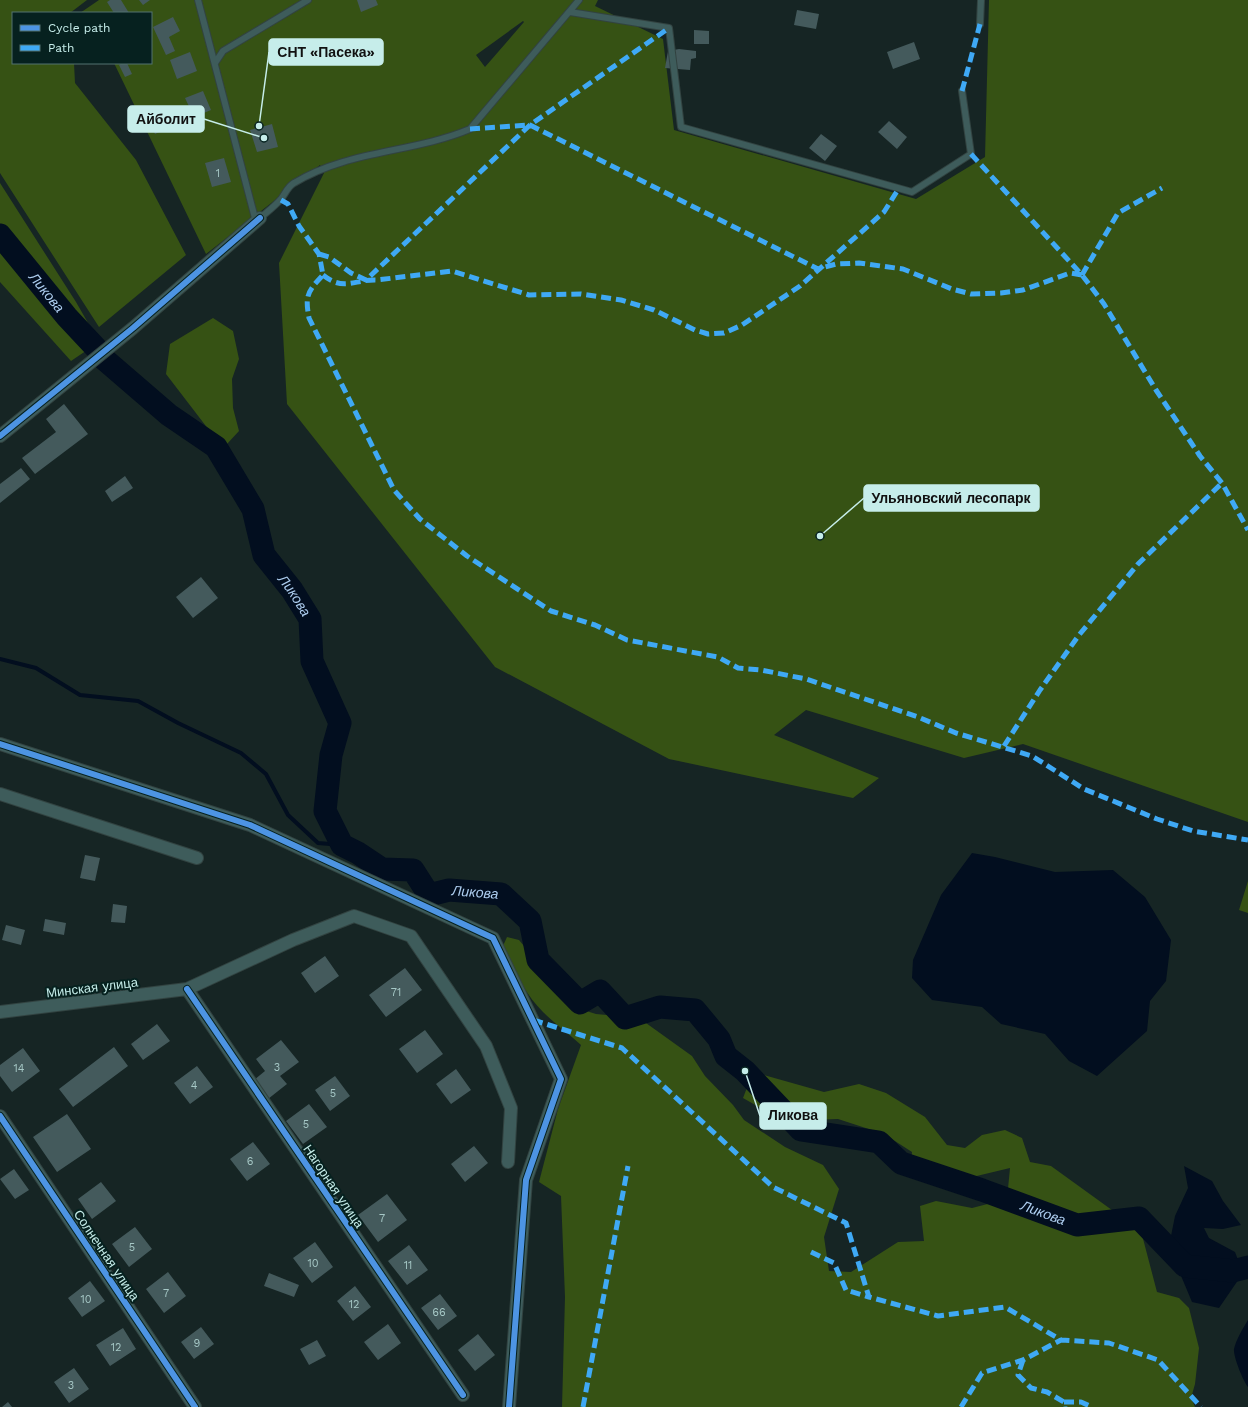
<svg xmlns="http://www.w3.org/2000/svg" width="1248" height="1407" font-family="'Work Sans',sans-serif">
<style>
.green{fill:#365214;fill-rule:evenodd}
.water{fill:#020e1f}
.lines{fill:none;stroke-linecap:round;stroke-linejoin:round}
.stream{stroke:#020e1f;stroke-width:4}
.river{stroke:#020e1f;stroke-width:23}
.building{fill:#445a5c}
.service-casing{stroke:#324341;stroke-width:8}
.minor-casing{stroke:#324341;stroke-width:14}
.service{stroke:#3e5c5b;stroke-width:6}
.minor{stroke:#3e5c5b;stroke-width:12}
.quiet{stroke:#3fa9f5;stroke-width:5;stroke-dasharray:10 5;stroke-linecap:butt}
.cycleway-casing{stroke:#06211f;stroke-width:8}
.cycleway{stroke:#4d94e3;stroke-width:6}
.labels{text-anchor:middle;stroke-width:4;stroke-linejoin:round;paint-order:stroke}
.number-label{font-size:11px;fill:#a6c8c6}
.street-label{font-size:13px;fill:#c6edea;stroke:#06211f}
.water-label{font-size:14px;font-style:italic;fill:#aecef0;stroke:#06211f}
.leader{fill:none;stroke:#c6edea;stroke-width:1.5}
.callout-dot{fill:#c6edea;stroke:#06211f;stroke-width:1.5}
.callout{fill:#c6edea;stroke:#c6edea;stroke-width:1.5}
.callout-label{font-size:14px;text-anchor:middle;font-weight:bold;fill:#111}
</style>
<rect width="100%" height="100%" fill="#162524"/>
<path class="green" d="M 0,0 L 87,0 L 70,13 L 13,13 L 13,63 L 74,63 L 75,83 L 136,160 L 186,255 L 99,327 L 0,173 Z
M 99,0 L 598,0 L 595,6 L 663,39 L 674,130 L 916,199 L 985,157 L 989,0 L 1248,0 L 1248,822 L 1023,744 L 964,758 L 806,710 L 774,735 L 879,778 L 853,798 L 669,759 L 495,667 L 287,404 L 279,263 L 324,173 L 320,165 L 206,254 L 114,63 L 151,63 L 151,13 L 80,13 ZM 523,21 L 524,22 L 485,67 L 476,55 Z
M 0,183 L 76,302 L 99,342 L 71,361 L 0,282 Z
M 213,318 L 233,331 L 239,359 L 232,379 L 233,408 L 239,431 L 227,444 L 212,434 L 166,374 L 170,344 Z
M 1248,881 L 1248,913 L 1239,910 Z
M 507,937 L 519,940 L 544,970 L 559,996 L 577,1008 L 596,1014 L 639,1018 L 692,1056 L 705,1076 L 733,1105 L 744,1120 L 785,1147 L 823,1165 L 839,1189 L 824,1237 L 829,1271 L 851,1272 L 898,1242 L 924,1241 L 920,1206 L 936,1201 L 972,1208 L 1007,1199 L 1010,1168 L 960,1180 L 910,1177 L 912,1152 L 884,1134 L 838,1119 L 809,1120 L 773,1115 L 743,1098 L 753,1072 L 824,1092 L 859,1084 L 886,1093 L 925,1117 L 947,1145 L 965,1148 L 982,1135 L 1005,1130 L 1022,1138 L 1030,1162 L 1051,1166 L 1141,1231 L 1157,1292 L 1179,1298 L 1189,1308 L 1199,1348 L 1195,1384 L 1191,1398 L 1195,1407 L 562,1407 L 565,1297 L 561,1196 L 539,1182 L 558,1109 L 581,1045 C 569,1034 555,1024 543,1012 C 525,994 513,970 503,946 Z"/>
<path class="water" d="M 972,853 L 995,857 L 1055,872 L 1113,870 L 1145,897 L 1171,940 L 1166,981 L 1150,1001 L 1147,1031 L 1097,1076 L 1069,1061 L 1045,1034 L 1001,1024 L 982,1007 L 932,1000 L 912,978 L 913,960 L 941,895 Z
M 1184,1166 L 1212,1181 L 1223,1201 L 1241,1225 L 1223,1229 L 1204,1228 L 1209,1238 L 1235,1252 L 1243,1273 L 1219,1308 L 1192,1302 L 1179,1271 L 1167,1256 L 1175,1216 L 1188,1188 Z
M 1248,1320 L 1248,1387 C 1243,1381 1233,1356 1234,1349 C 1236,1340 1243,1328 1248,1320 Z"/>
<g class="lines">
<path class="stream" d="M 0,659 L 36,668 L 80,695 L 138,701 L 178,723 L 241,753 L 266,774 L 288,815 L 318,843 L 342,845"/>
<g class="river">
<path id="s1" d="M 0,235 L 67,317 L 96,348"/>
<path id="s2" d="M 104,359 L 169,415 L 216,447 L 253,509 L 264,555 L 292,590 L 310,619 L 312,661 L 340,723 L 331,755 L 325,811 L 342,845 L 358,853 L 382,869 L 413,870 L 429,895 L 449,890 L 501,894 L 530,921 L 538,960 L 580,1003 L 600,991 L 625,1018 L 660,1007 L 695,1010 L 719,1039 L 726,1056 L 745,1071 L 801,1130 L 879,1142 L 901,1163 L 982,1190 L 1077,1225 L 1139,1218 L 1185,1266 L 1233,1271 L 1248,1267"/>
</g>
</g>
<path class="building" d="M 110,0 L 121,0 L 129,13 L 114,13 L 107,2 Z
M 139,0 L 150,0 L 143,5 Z
M 357,0 L 376,0 L 378,5 L 361,12 Z
M 797,10 L 819,14 L 816,29 L 794,25 Z
M 173,17 L 180,31 L 169,37 L 175,51 L 166,55 L 153,27 Z
M 694,30 L 709,31 L 709,44 L 694,44 Z
M 914,42 L 920,59 L 893,69 L 887,52 Z
M 679,49 L 696,51 L 696,58 L 691,59 L 690,70 L 665,68 L 668,51 Z
M 190,52 L 197,71 L 177,79 L 170,60 Z
M 122,63 L 127,63 L 132,74 L 125,77 L 119,65 Z
M 203,91 L 211,110 L 194,117 L 185,98 Z
M 165,111 L 172,126 L 155,134 L 148,118 Z
M 889,121 L 907,137 L 897,149 L 878,132 Z
M 272,124 L 278,147 L 257,152 L 250,130 Z
M 821,134 L 837,146 L 825,161 L 809,148 Z
M 224,158 L 231,182 L 212,187 L 205,163 Z
M 64,404 L 88,434 L 35,474 L 22,458 L 56,432 L 46,419 Z
M 21,468 L 30,479 L 0,503 L 0,484 Z
M 125,476 L 133,488 L 112,502 L 105,491 Z
M 201,577 L 218,598 L 193,618 L 176,597 Z
M 85,855 L 100,858 L 95,881 L 80,878 Z
M 113,904 L 127,906 L 125,923 L 111,922 Z
M 45,919 L 66,923 L 64,935 L 43,931 Z
M 6,925 L 25,930 L 21,945 L 2,940 Z
M 325,956 L 339,976 L 315,993 L 301,973 Z
M 405,968 L 422,990 L 386,1017 L 369,995 Z
M 157,1024 L 170,1041 L 143,1060 L 131,1044 Z
M 425,1030 L 443,1054 L 417,1073 L 399,1049 Z
M 281,1040 L 299,1062 L 280,1076 L 287,1084 L 268,1099 L 254,1080 L 265,1071 L 256,1059 Z
M 114,1047 L 128,1066 L 73,1107 L 59,1089 Z
M 23,1048 L 40,1071 L 12,1092 L 0,1076 L 0,1065 Z
M 197,1066 L 213,1087 L 190,1104 L 174,1083 Z
M 456,1069 L 471,1090 L 451,1104 L 436,1084 Z
M 335,1076 L 350,1096 L 330,1111 L 315,1090 Z
M 309,1104 L 327,1127 L 303,1144 L 286,1121 Z
M 67,1114 L 91,1149 L 57,1172 L 33,1137 Z
M 253,1142 L 270,1164 L 247,1181 L 230,1159 Z
M 474,1146 L 488,1163 L 465,1182 L 451,1164 Z
M 14,1169 L 29,1190 L 15,1199 L 0,1179 Z
M 101,1182 L 116,1201 L 92,1219 L 78,1199 Z
M 387,1194 L 407,1220 L 378,1242 L 358,1215 Z
M 135,1227 L 152,1249 L 129,1267 L 112,1244 Z
M 315,1242 L 333,1267 L 312,1283 L 293,1258 Z
M 409,1245 L 428,1270 L 407,1285 L 388,1261 Z
M 168,1272 L 186,1296 L 164,1313 L 146,1289 Z
M 269,1273 L 299,1285 L 294,1297 L 264,1286 Z
M 90,1281 L 105,1301 L 82,1317 L 68,1298 Z
M 355,1286 L 371,1307 L 353,1321 L 337,1301 Z
M 440,1294 L 457,1316 L 438,1330 L 421,1308 Z
M 388,1324 L 401,1343 L 378,1360 L 364,1342 Z
M 201,1327 L 214,1344 L 194,1359 L 181,1342 Z
M 123,1328 L 136,1349 L 110,1366 L 96,1345 Z
M 478,1334 L 495,1355 L 475,1371 L 458,1350 Z
M 317,1340 L 326,1356 L 309,1365 L 300,1349 Z
M 74,1368 L 89,1389 L 69,1403 L 54,1382 Z
M 8,1402 L 12,1407 L 2,1407 Z"/>
<g class="lines">
<g class="service-casing">
<path id="service" d="M 198,0 L 256,222
M 570,12 L 669,28 L 681,127 L 912,192 L 971,154 L 962,91
M 980,24 L 981,0
M 215,63 L 223,51 L 308,0
M 260,218 C 267,212 275,206 281,199 C 285,194 288,186 294,183 C 348,150 413,153 470,129 L 579,0"/>
</g>
<g class="minor-casing">
<path id="minor" d="M 0,436 L 133,328 L 260,218
M 0,744 L 250,825 L 493,938 L 561,1079 L 526,1180 L 509,1407
M 0,794 L 197,858
M 187,989 L 463,1395
M 0,1012 L 187,989 L 293,940 L 354,916 L 411,936 L 486,1046 L 511,1108 L 508,1162
M 0,1116 L 195,1407"/>
</g>
<use href="#service" class="service"/>
<use href="#minor" class="minor"/>
<path class="quiet" d="M 962,91 L 980,24
M 470,129 L 530,125 L 818,269 L 836,264 L 859,263 L 903,269 L 952,289 L 971,294 L 1001,293 L 1023,290 L 1070,273 L 1082,275
M 971,154 L 1082,275 L 1104,304 L 1156,390 L 1200,456 L 1222,483 L 1248,530
M 281,200 L 288,204 L 299,226 L 319,254 L 323,275 C 307,292 305,296 309,318 L 394,490 L 420,519 L 467,556 L 551,611 L 595,625 L 627,640 L 718,657 L 738,668 L 761,670 L 806,679 L 918,717 L 956,733 L 1032,756 L 1084,789 L 1157,819 L 1193,831 L 1248,840
M 319,254 L 329,257 L 351,273 L 366,280 L 530,125 L 669,28
M 323,275 C 344,292 354,279 377,280 L 452,271 L 529,295 L 581,294 L 621,300 L 654,310 L 695,330 L 708,334 L 724,333 L 742,325 L 800,286 L 884,212 L 899,188
M 1082,275 L 1118,213 L 1162,188
M 1004,746 L 1040,690 L 1079,635 L 1138,564 L 1222,483
M 533,1020 L 622,1048 L 773,1187 L 846,1223 L 869,1297 L 938,1316 L 1005,1307 L 1061,1340 L 1109,1343 L 1158,1360 L 1201,1407
M 811,1252 L 834,1263 L 846,1290 L 869,1297
M 1023,1360 L 1018,1375 L 1031,1388 L 1047,1392 L 1064,1402 L 1065,1407
M 1064,1402 L 1081,1402 L 1092,1407
M 583,1407 L 628,1166
M 961,1407 L 982,1373 L 1023,1360 L 1061,1340"/>
<g class="cycleway-casing">
<path id="cycleway" d="M 0,436 L 133,328 L 260,218
M 0,744 L 250,825 L 493,938 L 561,1079 L 526,1180 L 509,1407
M 187,989 L 463,1395
M 0,1116 L 195,1407"/>
</g>
<use href="#cycleway" class="cycleway"/>
</g>
<g class="labels">
<g class="number-label">
<text x="218" y="177">1</text>
<text x="396" y="996">71</text>
<text x="277" y="1071">3</text>
<text x="19" y="1072">14</text>
<text x="194" y="1089">4</text>
<text x="333" y="1097">5</text>
<text x="306" y="1128">5</text>
<text x="250" y="1165">6</text>
<text x="382" y="1222">7</text>
<text x="132" y="1251">5</text>
<text x="313" y="1267">10</text>
<text x="408" y="1269">11</text>
<text x="166" y="1297">7</text>
<text x="86" y="1303">10</text>
<text x="354" y="1308">12</text>
<text x="439" y="1316">66</text>
<text x="197" y="1347">9</text>
<text x="116" y="1351">12</text>
<text x="71" y="1389">3</text>
</g>
<g class="street-label">
<text transform="translate(92 987) rotate(-7)" y="5">Минская улица</text>
<text transform="translate(334 1186) rotate(56)" y="5">Нагорная улица</text>
<text transform="translate(107 1255) rotate(56)" y="5">Солнечная улица</text>
</g>
<g class="water-label">
<text dy="5" stroke="none"><textPath href="#s1" startOffset="74">Ликова</textPath></text>
<text dy="5" stroke="none"><textPath href="#s2" startOffset="313">Ликова</textPath></text>
<text dy="5" stroke="none"><textPath href="#s2" startOffset="733">Ликова</textPath></text>
<text dy="5" stroke="none"><textPath href="#s2" startOffset="1452">Ликова</textPath></text>
</g>
</g>
<path class="leader" d="M259 126L269 52M264 138L204 119M820 536L864 498M745 1071L760 1116"/>
<g class="callout-dot">
<circle cx="259" cy="126" r="4"/>
<circle cx="264" cy="138" r="4"/>
<circle cx="820" cy="536" r="4"/>
<circle cx="745" cy="1071" r="4"/>
</g>
<g class="callout">
<rect x="269" y="39" width="114" height="26" rx="4"/>
<rect x="128" y="106" width="76" height="26" rx="4"/>
<rect x="864" y="485" width="175" height="26" rx="4"/>
<rect x="760" y="1103" width="66" height="26" rx="4"/>
</g>
<g class="callout-label">
<text x="326" y="57">СНТ «Пасека»</text>
<text x="166" y="124">Айболит</text>
<text x="951" y="503">Ульяновский лесопарк</text>
<text x="793" y="1120">Ликова</text>
</g>
<rect x="12" y="12" width="140" height="52" fill="#06211f" stroke="#537370"/>
<rect x="20" y="25" width="20" height="6" fill="#4d94e3" stroke="#537370"/>
<text x="48" y="32" font-size="12" fill="#c6edea">Cycle path</text>
<rect x="20" y="45" width="20" height="6" fill="#3fa9f5" stroke="#537370"/>
<text x="48" y="52" font-size="12" fill="#c6edea">Path</text>
</svg>
